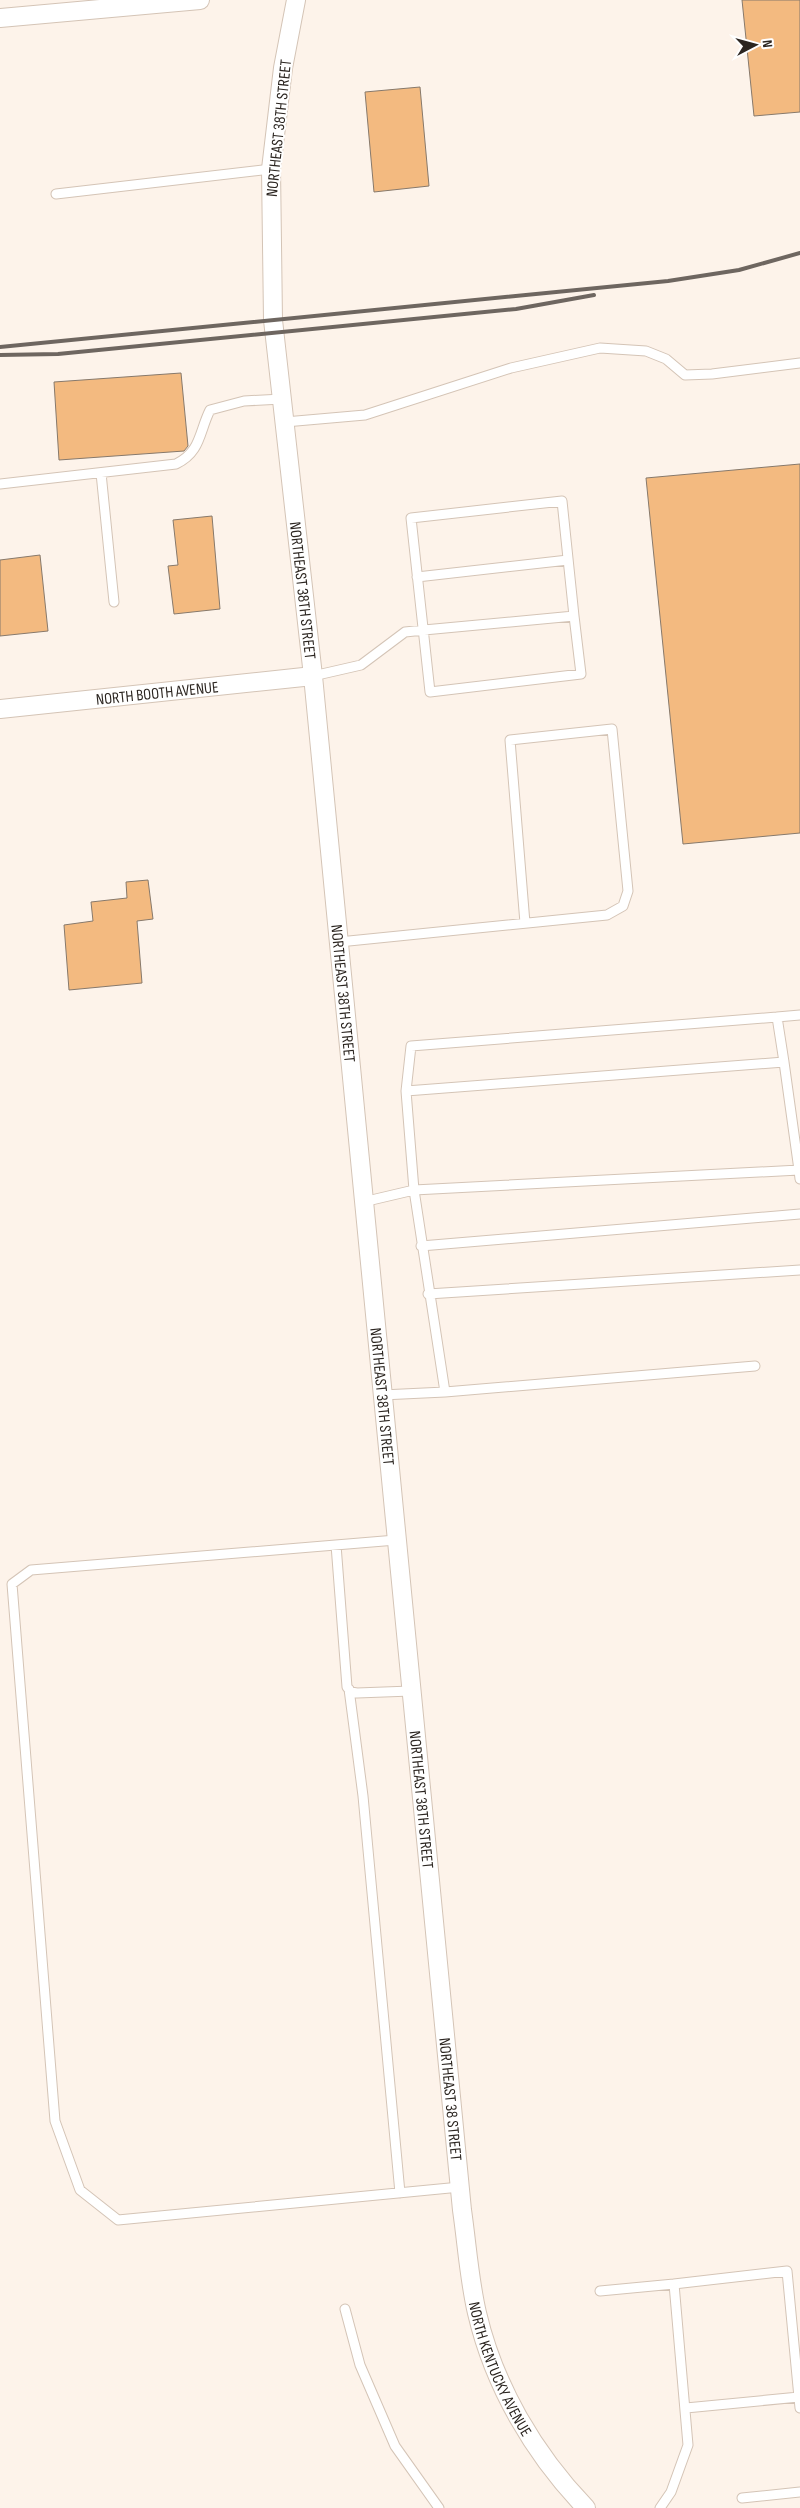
<svg xmlns="http://www.w3.org/2000/svg" width="800" height="2508" font-family="'Sofia Sans Condensed',sans-serif">
<style>
.building{fill:#f3ba80;stroke:#87796b}
.lines{fill:none;stroke-linecap:round;stroke-linejoin:round}
.lane-casing{stroke:#d4c4b6;stroke-width:11}
.street-casing{stroke:#d4c4b6;stroke-width:20}
.lane{stroke:#fff;stroke-width:9}
.street{stroke:#fff;stroke-width:18}
.rail{stroke:#6e6660;stroke-width:4}
.labels{text-anchor:middle;stroke-width:4;stroke-linejoin:round;paint-order:stroke}
.street-label{font-size:16px;fill:#2b2520;stroke:#fff}
</style>
<rect width="100%" height="100%" fill="#fdf3ea"/>
<path class="building" d="M 742,0 L 800,0 L 800,112 L 754,116 Z
M 420,87 L 429,186 L 374,192 L 365,92 Z
M 181,373 L 188,446 L 184,451 L 59,460 L 54,382 Z
M 800,464 L 800,833 L 683,844 L 646,478 Z
M 212,516 L 220,609 L 174,614 L 168,566 L 178,565 L 173,520 Z
M 40,555 L 48,631 L 0,636 L 0,560 Z
M 148,880 L 153,919 L 137,921 L 142,983 L 69,990 L 64,925 L 93,921 L 91,902 L 127,898 L 126,882 Z"/>
<g class="lines">
<g class="lane-casing">
<path id="lane" d="M 56,194 L 271,169
M 285,422 L 365,415 L 511,368 L 600,348 L 646,351 L 666,359 L 685,375 L 712,374 L 800,363
M 101,473 L 114,602
M 0,484 L 176,464 C 201,452 199,432 210,410 L 244,401 L 282,399
M 417,577 L 568,560
M 313,676 L 361,665 L 405,632 L 424,630 L 574,616 L 562,501 L 411,518 L 430,692 L 581,674 L 574,616
M 339,942 L 607,915 L 623,906 L 628,891 L 612,729 L 510,740 L 525,923
M 777,1017 L 800,1015
M 406,1091 L 411,1046 L 777,1017 L 784,1062
M 800,1170 L 799,1170 L 414,1190 L 406,1091 L 784,1062 L 799,1170 L 800,1179
M 363,1202 L 414,1190 L 445,1392 L 382,1395
M 421,1246 L 800,1214
M 428,1294 L 800,1270
M 445,1392 L 755,1366
M 396,1540 L 31,1570 L 12,1584 L 55,2121 L 80,2190 L 118,2220 L 460,2187
M 336,1545 L 347,1687 L 351,1692 L 357,1693 L 411,1691
M 349,1689 L 363,1796 L 400,2193
M 600,2291 L 674,2284
M 345,2309 L 360,2365 L 395,2446 L 439,2508
M 686,2408 L 799,2397
M 742,2498 L 800,2492
M 660,2508 L 671,2492 L 688,2445 L 674,2284 L 787,2271 L 800,2408"/>
</g>
<g class="street-casing">
<g id="street">
<path id="s1" d="M 296,0 L 283,68 L 271,169 L 273,320 L 313,676 L 462,2210 C 467,2244 469,2279 477,2313 C 494,2386 534,2454 586,2508"/>
<path d="M 0,18 L 200,0"/>
<path id="s2" d="M 0,709 L 313,676"/>
</g>
</g>
<use href="#lane" class="lane"/>
<use href="#street" class="street"/>
<path class="rail" d="M 0,347 L 668,281 L 739,270 L 800,253
M 0,355 L 58,354 L 516,309 L 594,295"/>
</g>
<g class="labels">
<g class="street-label">
<text transform="translate(278 128) rotate(-84)" y="6">NORTHEAST 38TH STREET</text>
<text dy="6" stroke="none"><textPath href="#s1" startOffset="594">NORTHEAST 38TH STREET</textPath></text>
<text dy="6" stroke="none"><textPath href="#s2" startOffset="158">NORTH BOOTH AVENUE</textPath></text>
<text dy="6" stroke="none"><textPath href="#s1" startOffset="999">NORTHEAST 38TH STREET</textPath></text>
<text dy="6" stroke="none"><textPath href="#s1" startOffset="1404">NORTHEAST 38TH STREET</textPath></text>
<text dy="6" stroke="none"><textPath href="#s1" startOffset="1809">NORTHEAST 38TH STREET</textPath></text>
<text dy="6" stroke="none"><textPath href="#s1" startOffset="2110">NORTHEAST 38 STREET</textPath></text>
<text dy="6" stroke="none"><textPath href="#s1" startOffset="2386">NORTH KENTUCKY AVENUE</textPath></text>
</g>
</g>
<g transform="translate(755 45) rotate(84)" stroke="#ffffff" stroke-width="4" paint-order="stroke">
<path d="M0-4L9 19L0 12L-9 19Z" fill="#2b2520"/>
<text y="-8" font-size="14" font-weight="bold" text-anchor="middle" fill="#2b2520">N</text>
</g>
</svg>
